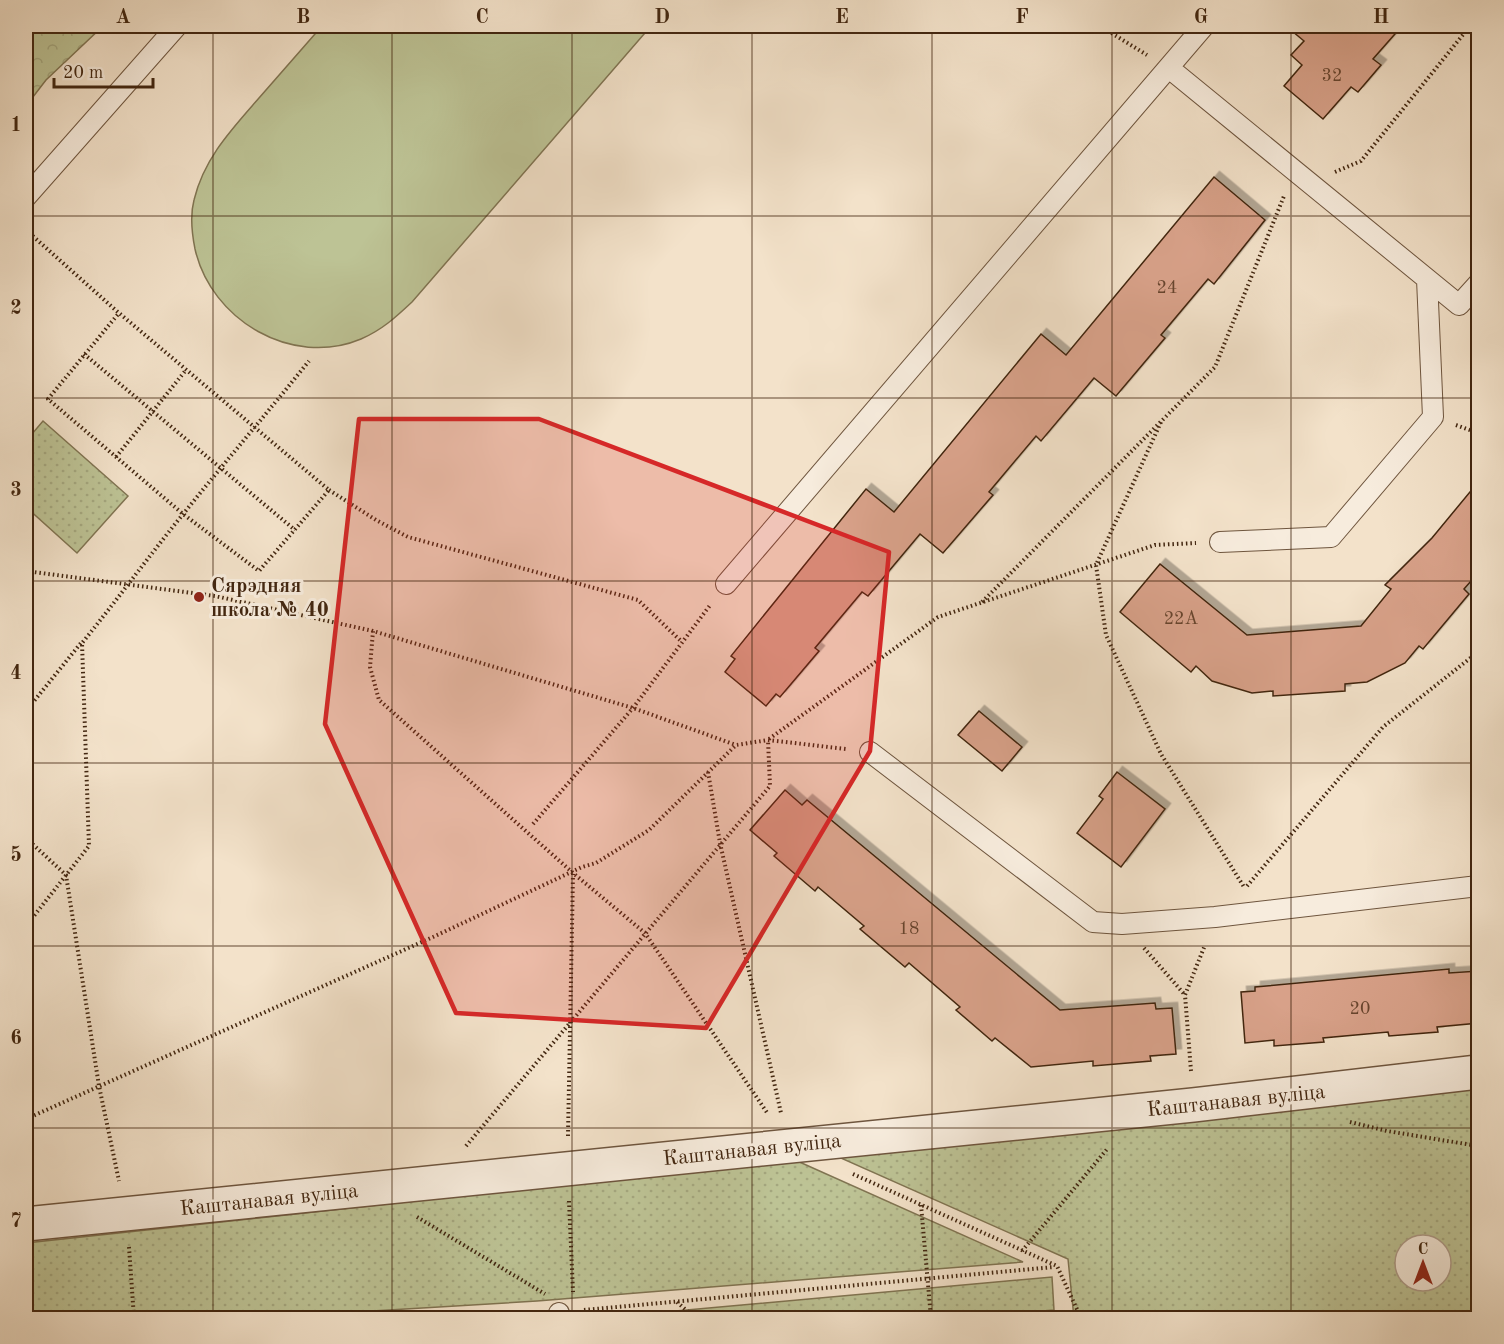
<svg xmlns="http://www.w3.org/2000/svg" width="1504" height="1344" font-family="'Old Standard TT',serif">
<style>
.grass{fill:url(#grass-dots);stroke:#807452;stroke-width:1.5;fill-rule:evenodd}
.forest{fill:url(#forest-crowns);stroke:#807452;stroke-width:1.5}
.garden{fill:#bdc395;stroke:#807452;stroke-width:1.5}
.building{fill:#d8a189;stroke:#422610;stroke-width:1.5;filter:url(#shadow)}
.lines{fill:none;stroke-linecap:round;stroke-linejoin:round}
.lane-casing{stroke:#6e553e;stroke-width:22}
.street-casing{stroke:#6e553e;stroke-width:36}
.path{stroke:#422610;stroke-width:4;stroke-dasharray:1.5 3;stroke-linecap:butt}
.lane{stroke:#f7ecdd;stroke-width:20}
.street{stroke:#f7ecdd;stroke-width:33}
.marked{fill:#d62828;fill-opacity:0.2;stroke:#d62828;stroke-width:4.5;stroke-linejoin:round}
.grid{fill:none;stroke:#422610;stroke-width:1.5;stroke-opacity:0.55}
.poi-dot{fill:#8f2418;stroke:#f7ecdd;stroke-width:2}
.labels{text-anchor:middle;stroke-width:6;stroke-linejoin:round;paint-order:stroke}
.number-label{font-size:18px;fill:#68452e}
.poi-label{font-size:21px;font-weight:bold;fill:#422610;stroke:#f7ecdd;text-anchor:start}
.street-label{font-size:21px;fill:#422610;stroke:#f7ecdd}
.neatline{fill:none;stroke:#422610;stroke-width:2}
.grid-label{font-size:20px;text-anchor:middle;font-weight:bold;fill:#422610}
</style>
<defs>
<pattern id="grass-dots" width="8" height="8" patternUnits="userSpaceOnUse" patternTransform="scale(1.5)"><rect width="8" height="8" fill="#bdc395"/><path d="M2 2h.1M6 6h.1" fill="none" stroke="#a4a77f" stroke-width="1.8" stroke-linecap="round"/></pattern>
<pattern id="forest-crowns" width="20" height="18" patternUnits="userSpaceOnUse" patternTransform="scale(1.5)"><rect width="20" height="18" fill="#bdc395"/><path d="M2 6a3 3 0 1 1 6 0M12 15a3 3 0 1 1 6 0" fill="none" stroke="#a4a77f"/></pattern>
<filter id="shadow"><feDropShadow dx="5.5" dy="-5.5" stdDeviation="0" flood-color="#0004"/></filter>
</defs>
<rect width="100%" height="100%" fill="#f3e2ca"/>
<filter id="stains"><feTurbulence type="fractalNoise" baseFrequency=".00333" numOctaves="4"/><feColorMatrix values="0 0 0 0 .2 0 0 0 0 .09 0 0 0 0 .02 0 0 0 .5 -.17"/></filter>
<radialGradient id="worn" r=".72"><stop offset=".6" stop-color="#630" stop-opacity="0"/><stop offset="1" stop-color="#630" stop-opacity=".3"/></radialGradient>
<path class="grass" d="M 43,421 L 128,496 L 77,553 L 26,507 L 26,441 Z
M 1478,1082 L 1478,1318 L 1074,1318 L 1068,1259 L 834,1155 ZM 1405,1245 L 1441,1245 L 1441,1281 L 1405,1281 Z
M 795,1160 L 1023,1262 L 537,1301 L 255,1318 L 26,1318 L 26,1243 Z
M 1052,1277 L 1054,1310 L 983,1316 L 983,1318 L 598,1318 Z"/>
<path class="forest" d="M 26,26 L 103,26 L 46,80 L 26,106 Z"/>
<path class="garden" d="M 322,26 L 651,26 L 412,302 C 396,317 382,330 361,339 C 292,368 211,320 195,249 C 192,234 190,215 194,200 C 204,158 232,129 259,98 C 280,74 301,50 322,26 Z"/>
<path class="building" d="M 1286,26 L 1402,26 L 1373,59 L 1381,65 L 1358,92 L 1351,87 L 1323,119 L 1284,86 L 1302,65 L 1291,55 L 1304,41 Z
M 1214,177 L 1265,220 L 1214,284 L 1208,279 L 1161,335 L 1165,338 L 1116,396 L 1094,378 L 1041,441 L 1036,436 L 989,492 L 993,495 L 943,553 L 920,534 L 868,596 L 862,592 L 815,648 L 819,651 L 780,697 L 776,694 L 766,706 L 725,672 L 735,659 L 731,656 L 866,489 L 894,512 L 1041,334 L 1066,355 Z
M 1479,481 L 1479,572 L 1464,589 L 1469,594 L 1423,649 L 1419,646 L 1405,663 L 1367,682 L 1345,684 L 1345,691 L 1273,696 L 1273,691 L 1252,693 L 1212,681 L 1196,666 L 1191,672 L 1120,612 L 1160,564 L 1247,635 L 1361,626 L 1391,589 L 1385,585 L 1432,538 Z
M 979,711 L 1022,747 L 1002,771 L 958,735 Z
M 1117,772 L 1165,809 L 1121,867 L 1077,833 L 1103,799 L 1099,796 Z
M 785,790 L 802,805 L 807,800 L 1060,1010 L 1155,1003 L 1156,1009 L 1172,1008 L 1176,1054 L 1150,1056 L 1151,1061 L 1093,1066 L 1093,1061 L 1031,1067 L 995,1038 L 992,1041 L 956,1010 L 960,1007 L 909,963 L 905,967 L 860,929 L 864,926 L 818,887 L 815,891 L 774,856 L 777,853 L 750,830 Z
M 1449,969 L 1449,973 L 1479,971 L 1479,1023 L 1437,1027 L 1438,1032 L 1389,1036 L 1388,1032 L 1323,1038 L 1324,1042 L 1274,1046 L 1274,1040 L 1245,1043 L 1241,992 L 1255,991 L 1255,987 Z"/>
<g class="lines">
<g class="lane-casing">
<path id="lane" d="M 1169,68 L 1459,305 L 1478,284
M 26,197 L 177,26
M 1220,542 L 1331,537 L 1433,417 L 1427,279
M 726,584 L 1204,26
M 870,752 L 1093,922 L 1122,924 L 1215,917 L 1478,886
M 559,1313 L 560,1318"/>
</g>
<g class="street-casing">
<path id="street" d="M 26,1224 L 1193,1105 L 1478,1072"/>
</g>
<path class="path" d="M 1100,26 L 1147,55
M 1335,172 L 1361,161 L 1470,26
M 26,230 L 119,313 L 329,490 L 259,571 L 183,514 L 48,399 L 119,313
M 84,354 L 295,530
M 1161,422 L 1096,565 L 1106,635 L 1161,754 L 1244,887
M 1456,425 L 1478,433
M 116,457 L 186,370
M 329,490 L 376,520 L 408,537 L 638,600 L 682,642
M 26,571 L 215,596 L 373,631 L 633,708 L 736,745
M 982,602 L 1215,367 L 1284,196
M 373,631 L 370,667 L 379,700 L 573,873 L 645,933 L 768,1114
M 26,711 L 81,643
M 769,739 L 938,617 L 1155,545 L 1196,543
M 708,772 L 720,843 L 781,1113
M 533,824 L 633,708 L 711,604
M 26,838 L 66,875 L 99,1086 L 119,1181
M 1247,886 L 1383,727 L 1478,652
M 26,926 L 89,846 L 82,643 C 117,600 149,556 184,513 C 225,462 268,412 309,361
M 1144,948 L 1185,995
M 1191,1071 L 1185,995 L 1205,945
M 26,1119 L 433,937 L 582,867 L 596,863 L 649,830 L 736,745 L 768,740 L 846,749
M 1350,1122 L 1387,1131 L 1478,1146
M 568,1136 L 573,874
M 466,1146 L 770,786 L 768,740
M 853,1174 L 1057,1266 L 1081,1318
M 569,1201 L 573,1292
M 921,1205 L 931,1318
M 417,1217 L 545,1294
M 129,1247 L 134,1318
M 1022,1251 L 1108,1148
M 677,1302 L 695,1318
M 584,1310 L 1054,1267
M 454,1318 L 534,1314"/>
<use href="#lane" class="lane"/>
<use href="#street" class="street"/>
</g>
<path class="marked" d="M 359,419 L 539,419 L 889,552 L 870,751 L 706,1028 L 456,1013 L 325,724 Z"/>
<path class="grid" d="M 213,26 L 213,1318M 392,26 L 392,1318M 572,26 L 572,1318M 752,26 L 752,1318M 932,26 L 932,1318M 1112,26 L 1112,1318M 1291,26 L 1291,1318M 26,216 L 1478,216M 26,398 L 1478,398M 26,581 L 1478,581M 26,763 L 1478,763M 26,946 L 1478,946M 26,1128 L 1478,1128"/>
<circle class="poi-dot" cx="199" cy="597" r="6"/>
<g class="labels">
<g class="number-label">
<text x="1332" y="81">32</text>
<text x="1167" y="293">24</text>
<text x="1181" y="624">22А</text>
<text x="909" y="934">18</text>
<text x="1360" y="1014">20</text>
</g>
<g class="poi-label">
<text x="211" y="592">Сярэдняя<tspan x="211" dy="24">школа № 40</tspan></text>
</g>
<g class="street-label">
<text transform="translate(1236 1100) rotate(-6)" y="7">Каштанавая вуліца</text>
<text transform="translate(752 1149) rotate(-6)" y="7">Каштанавая вуліца</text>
<text transform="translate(269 1199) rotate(-6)" y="7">Каштанавая вуліца</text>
</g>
</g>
<rect width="1504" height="1344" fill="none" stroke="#f3e2ca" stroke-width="66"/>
<g transform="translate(1423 1263)"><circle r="28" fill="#f7ecdd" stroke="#af9d8b" stroke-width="1.5"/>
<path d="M0-4.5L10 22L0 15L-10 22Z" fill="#8f2418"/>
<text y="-9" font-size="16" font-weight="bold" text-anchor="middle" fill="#422610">С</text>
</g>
<path d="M54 78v9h99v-9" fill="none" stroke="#422610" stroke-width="3"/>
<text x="63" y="78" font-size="18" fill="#422610" stroke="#f7ecdd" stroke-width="4.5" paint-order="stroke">20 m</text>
<rect x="33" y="33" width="1438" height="1278" class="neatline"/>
<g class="grid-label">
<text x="123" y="23">A</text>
<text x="303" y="23">B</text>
<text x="482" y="23">C</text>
<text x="662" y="23">D</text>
<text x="842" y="23">E</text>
<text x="1022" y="23">F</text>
<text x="1201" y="23">G</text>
<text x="1381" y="23">H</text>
<text x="16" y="131">1</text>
<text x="16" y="314">2</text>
<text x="16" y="496">3</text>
<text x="16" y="679">4</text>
<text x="16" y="861">5</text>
<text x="16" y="1044">6</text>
<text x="16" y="1227">7</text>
</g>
<rect width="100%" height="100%" filter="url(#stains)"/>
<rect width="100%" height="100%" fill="url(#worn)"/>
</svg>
